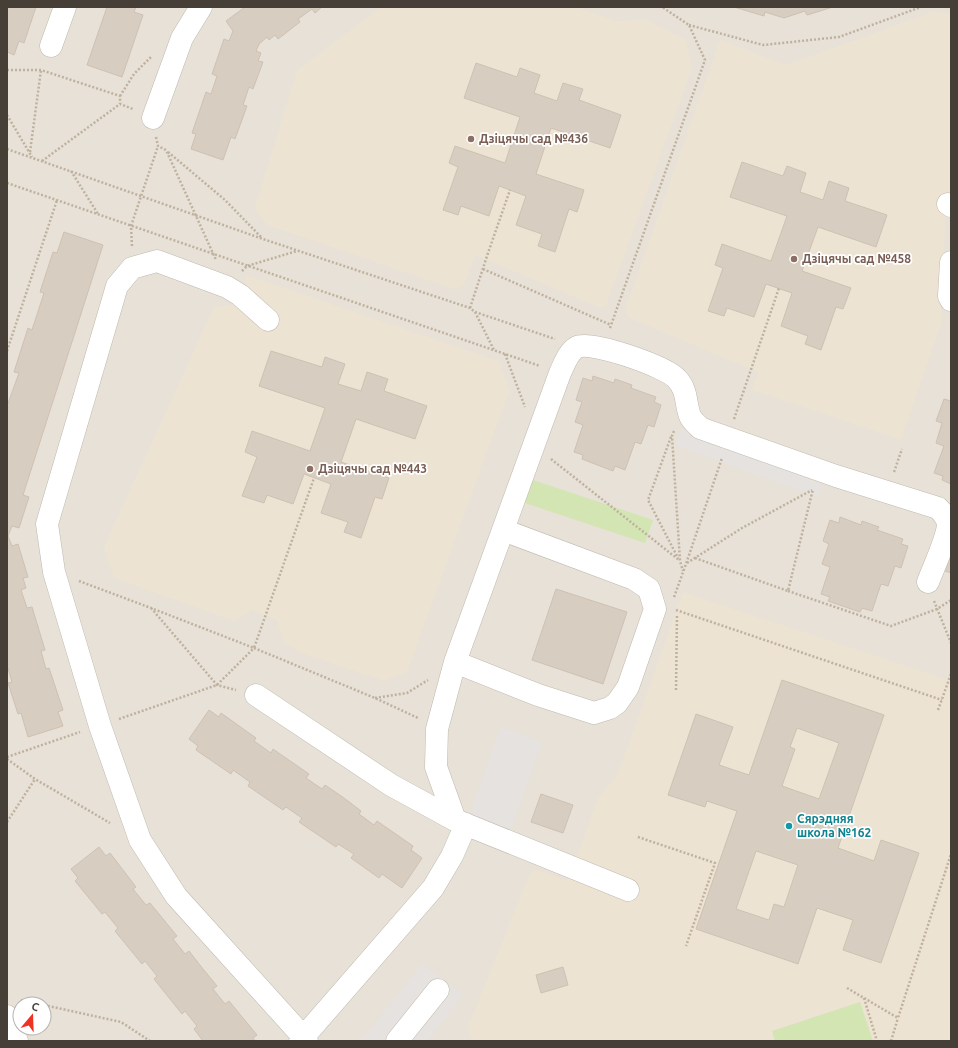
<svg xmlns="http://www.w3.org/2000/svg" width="958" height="1048" font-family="Ubuntu,sans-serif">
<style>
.residential{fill:#e7e1d7;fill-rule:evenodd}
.education{fill:#ece3d3}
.green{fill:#d3e5b3}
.parking{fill:#e5e2e0}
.building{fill:#d7cdc1;stroke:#cfc1b2;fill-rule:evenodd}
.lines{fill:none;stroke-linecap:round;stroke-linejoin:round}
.minor-casing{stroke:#c1b9ae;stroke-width:23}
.path{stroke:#bfb19d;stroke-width:2.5;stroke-dasharray:2 2;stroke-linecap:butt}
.minor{stroke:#fff;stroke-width:22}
.education-dot{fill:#8d6e63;stroke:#fff;stroke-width:1.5}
.culture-dot{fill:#0f9aa8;stroke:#fff;stroke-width:1.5}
.labels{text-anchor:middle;stroke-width:3.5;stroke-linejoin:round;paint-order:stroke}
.education-label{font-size:12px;font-weight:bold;fill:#785e54;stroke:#fff;text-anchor:start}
.culture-label{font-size:12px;font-weight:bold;fill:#0d838f;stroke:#fff;text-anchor:start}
</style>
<rect width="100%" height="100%" fill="#f3efe8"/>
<path class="residential" d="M 7,7 L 951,7 L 951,1041 L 7,1041 ZM 20,1004 L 44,1004 L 44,1028 L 20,1028 Z"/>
<path class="education" d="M 381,7 L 576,7 L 617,21 L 646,20 L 686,40 L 692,68 L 606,306 L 600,308 L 475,255 L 464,285 L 454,289 L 267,225 L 255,207 L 297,71 Z
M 932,12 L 951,13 L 951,195 L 946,209 L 941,324 L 901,440 L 752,390 L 758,372 L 629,318 L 625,310 L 720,40 L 787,65 Z
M 246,275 L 499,361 L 509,391 L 407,672 L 384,681 L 300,653 L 283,641 L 277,620 L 265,615 L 251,610 L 234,621 L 114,578 L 104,547 L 214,307 L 231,305 L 246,289 Z
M 683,592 L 951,681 L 951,1041 L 472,1041 L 468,1027 L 529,876 L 536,869 L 567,881 L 573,868 L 597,800 L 618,774 Z"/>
<path class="green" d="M 530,479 L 653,520 L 645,543 L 522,502 Z
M 860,1002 L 873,1041 L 775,1041 L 772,1031 Z"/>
<path class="parking" d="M 682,428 L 823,480 L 817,497 L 675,445 Z
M 501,727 L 542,742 L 510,831 L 469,816 Z
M 422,964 L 463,995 L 427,1041 L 361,1041 Z"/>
<path class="building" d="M 7,7 L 36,7 L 24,43 L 19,41 L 14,55 L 7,52 Z
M 107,7 L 136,7 L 134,12 L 143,15 L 122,77 L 87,65 Z
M 245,7 L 322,7 L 315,13 L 312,9 L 298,19 L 300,22 L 278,39 L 275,35 L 269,40 L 267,37 L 259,44 L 256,51 L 261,53 L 258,61 L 263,62 L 253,89 L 249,87 L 243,105 L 247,106 L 235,139 L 231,137 L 223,160 L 191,149 L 196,134 L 192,133 L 206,92 L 211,94 L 217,76 L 212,74 L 224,39 L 229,41 L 233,31 L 226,21 Z
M 734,7 L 833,7 L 807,15 L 805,11 L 784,18 L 765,12 L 764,16 Z
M 476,63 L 517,77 L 520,68 L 540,75 L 534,93 L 557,101 L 563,83 L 583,89 L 579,100 L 621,115 L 610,148 L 551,128 L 536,174 L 584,190 L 577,212 L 569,209 L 555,252 L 538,246 L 542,234 L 516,225 L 526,196 L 499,186 L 489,216 L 461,206 L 458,215 L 443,210 L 458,167 L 449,163 L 455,146 L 505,163 L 520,117 L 464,98 Z
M 742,162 L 783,176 L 787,166 L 806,173 L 800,192 L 823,200 L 829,181 L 849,188 L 845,201 L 887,215 L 876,247 L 818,227 L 802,271 L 851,288 L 843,309 L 836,307 L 821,350 L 805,344 L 808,336 L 781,326 L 792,293 L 766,284 L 754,317 L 727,308 L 724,316 L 708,311 L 723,268 L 715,265 L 722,244 L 771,261 L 787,216 L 730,197 Z
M 64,232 L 103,245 L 23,495 L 29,497 L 19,528 L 12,526 L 8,536 L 12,546 L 18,544 L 28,577 L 23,578 L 26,588 L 21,590 L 27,608 L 32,607 L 45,650 L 41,651 L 46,669 L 49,668 L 63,710 L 58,712 L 63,726 L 28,737 L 21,713 L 18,714 L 8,683 L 12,682 L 7,665 L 7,406 L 19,373 L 14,372 L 28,328 L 32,330 L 44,293 L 40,292 L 53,252 L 57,253 Z
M 271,351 L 322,367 L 325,357 L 345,364 L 338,384 L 361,391 L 367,372 L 388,379 L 384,391 L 427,406 L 415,439 L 356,419 L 341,462 L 389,478 L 382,499 L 375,497 L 361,538 L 344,532 L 348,522 L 321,513 L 331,484 L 304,474 L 293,504 L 267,495 L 264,503 L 242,496 L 257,457 L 245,452 L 252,431 L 310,451 L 325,408 L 259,386 Z
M 593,376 L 614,383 L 615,379 L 632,385 L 631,388 L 656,397 L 654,402 L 661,405 L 654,427 L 648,425 L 641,444 L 635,442 L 625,470 L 615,466 L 613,471 L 582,459 L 583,455 L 574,452 L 583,425 L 575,422 L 582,402 L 576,400 L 583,378 L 592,381 Z
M 944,399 L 951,401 L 951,484 L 942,480 L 943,476 L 934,473 L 944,446 L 936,443 L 942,423 L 936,421 Z
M 840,517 L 861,525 L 862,521 L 879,527 L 877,530 L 903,539 L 901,544 L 908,546 L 901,568 L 895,566 L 888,586 L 881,584 L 872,611 L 862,608 L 860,612 L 828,601 L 830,597 L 821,594 L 830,567 L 822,564 L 829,544 L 823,541 L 830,520 L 839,523 Z
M 951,553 L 951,573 L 940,569 Z
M 556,589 L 627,612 L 603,684 L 532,660 Z
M 782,680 L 884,715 L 838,848 L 874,861 L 881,840 L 919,853 L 881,963 L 843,950 L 853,920 L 817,908 L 798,964 L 696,929 L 737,811 L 707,801 L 705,807 L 668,795 L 696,714 L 733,727 L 719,765 L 749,775 ZM 797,728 L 839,743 L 819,799 L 782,786 L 795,749 L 790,747 ZM 756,851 L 798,865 L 784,907 L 774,904 L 769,920 L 736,909 Z
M 209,710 L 219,717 L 221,713 L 256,738 L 254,741 L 271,753 L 273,749 L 309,774 L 306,778 L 322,789 L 325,785 L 344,798 L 361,811 L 359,814 L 374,825 L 377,821 L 413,846 L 411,850 L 422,858 L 402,888 L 382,874 L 379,878 L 351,858 L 354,854 L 338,844 L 336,847 L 299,822 L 302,818 L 286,807 L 283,810 L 248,786 L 250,782 L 233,770 L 231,774 L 196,750 L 198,746 L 189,739 Z
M 541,794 L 573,805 L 563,833 L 531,822 Z
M 99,847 L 106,856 L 110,853 L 136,887 L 133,889 L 146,905 L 150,903 L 177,936 L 173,939 L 185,954 L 189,951 L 203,969 L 217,986 L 213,989 L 225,1004 L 229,1001 L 257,1035 L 253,1038 L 255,1041 L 203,1041 L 194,1029 L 197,1026 L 185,1011 L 182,1014 L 154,979 L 157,976 L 145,961 L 142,964 L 115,931 L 118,928 L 105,912 L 102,914 L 75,881 L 78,878 L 71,869 Z
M 563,967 L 568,985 L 541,993 L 536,975 Z"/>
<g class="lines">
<g class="minor-casing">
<path id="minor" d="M 51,46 L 65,7
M 153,118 L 182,38 L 201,7
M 948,204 L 951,206
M 951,262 L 949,296 L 951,300
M 268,320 L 240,295 L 227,287 L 157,261 L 132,268 L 117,286 L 47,524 L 54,572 L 100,726 L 140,840 L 176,896 L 307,1041
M 455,662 L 538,695 L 594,713 L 610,708 L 617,703 L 628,687 L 655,609 L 649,589 L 634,579 L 503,530
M 256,695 L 391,785 L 455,820 L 628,890
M 455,820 L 436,767 L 437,729 L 455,662 L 560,373 C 564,365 568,352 577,347 C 591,340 667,367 677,379 C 688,391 685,403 690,416 C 692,421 697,424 700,428 L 836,476 L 938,508 C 942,512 947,518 948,524 C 948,536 933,569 928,582
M 7,1016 L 17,1041
M 300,1041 L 433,888 L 452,856 L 466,824
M 397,1041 L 438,990"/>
</g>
<path class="path" d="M 689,25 L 763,45 L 839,37 L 921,7
M 7,70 L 41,70 L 120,96 L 120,104
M 120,96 L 134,74 L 152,56
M 7,115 L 32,157
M 156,137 L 158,146 L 166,150 L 216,260
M 7,149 L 263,239 L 470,308 L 475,312 L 555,339
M 30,152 L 41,70
M 168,152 L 225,200 L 262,238
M 42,161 L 120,104 L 133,109
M 71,171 L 98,214
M 7,183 L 540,366
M 132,246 L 131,226 L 158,146
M 483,269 L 611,325
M 242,271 L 247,266 L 297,251
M 470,308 L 488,253 L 510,190
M 475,312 L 494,350
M 610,328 L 705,60 L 689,25 L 662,7
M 7,351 L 57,200
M 505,354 L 525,407
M 734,419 L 779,288
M 674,431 L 672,436 L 680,561 L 683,571
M 671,437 L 648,500 L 678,558
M 551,459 L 679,560
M 894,472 L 902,449
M 695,558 L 788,591 L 813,489
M 687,563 L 742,528 L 812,490
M 79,581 L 151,608 L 254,648 L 314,478
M 788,591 L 891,626 L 937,609 L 951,600
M 674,597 L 686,564 L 722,458
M 934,601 L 951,643
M 151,608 L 217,685 L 236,690
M 676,610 L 942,700
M 676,690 L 677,615
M 375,698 L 407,693 L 428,680
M 938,710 L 951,674
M 119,719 L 217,685 L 254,648 L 375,698 L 418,718
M 7,757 L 80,732
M 7,759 L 35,779 L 110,823
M 7,822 L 35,779
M 638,837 L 715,863 L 686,946
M 847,988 L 898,1018 L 951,854
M 864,998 L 877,1041
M 21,1000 L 40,1004
M 44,1005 L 121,1022 L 150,1041
M 891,1041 L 898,1018"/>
<use href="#minor" class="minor"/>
</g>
<g class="education-dot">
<circle cx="471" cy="139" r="4"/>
<circle cx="794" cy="259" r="4"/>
<circle cx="310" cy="469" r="4"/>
</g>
<circle class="culture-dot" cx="789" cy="826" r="4"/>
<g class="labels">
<g class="education-label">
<text x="479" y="143">Дзіцячы сад №436</text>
<text x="802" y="263">Дзіцячы сад №458</text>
<text x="318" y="473">Дзіцячы сад №443</text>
</g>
<g class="culture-label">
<text x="797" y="823">Сярэдняя<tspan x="797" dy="14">школа №162</tspan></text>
</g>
</g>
<rect width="958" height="1048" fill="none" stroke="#463f37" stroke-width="16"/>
<g transform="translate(32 1016) rotate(19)"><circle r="19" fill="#ffffff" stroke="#b5b2af"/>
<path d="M0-3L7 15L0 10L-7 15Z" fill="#ef3323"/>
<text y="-6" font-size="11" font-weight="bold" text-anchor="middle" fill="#463f37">С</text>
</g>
</svg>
